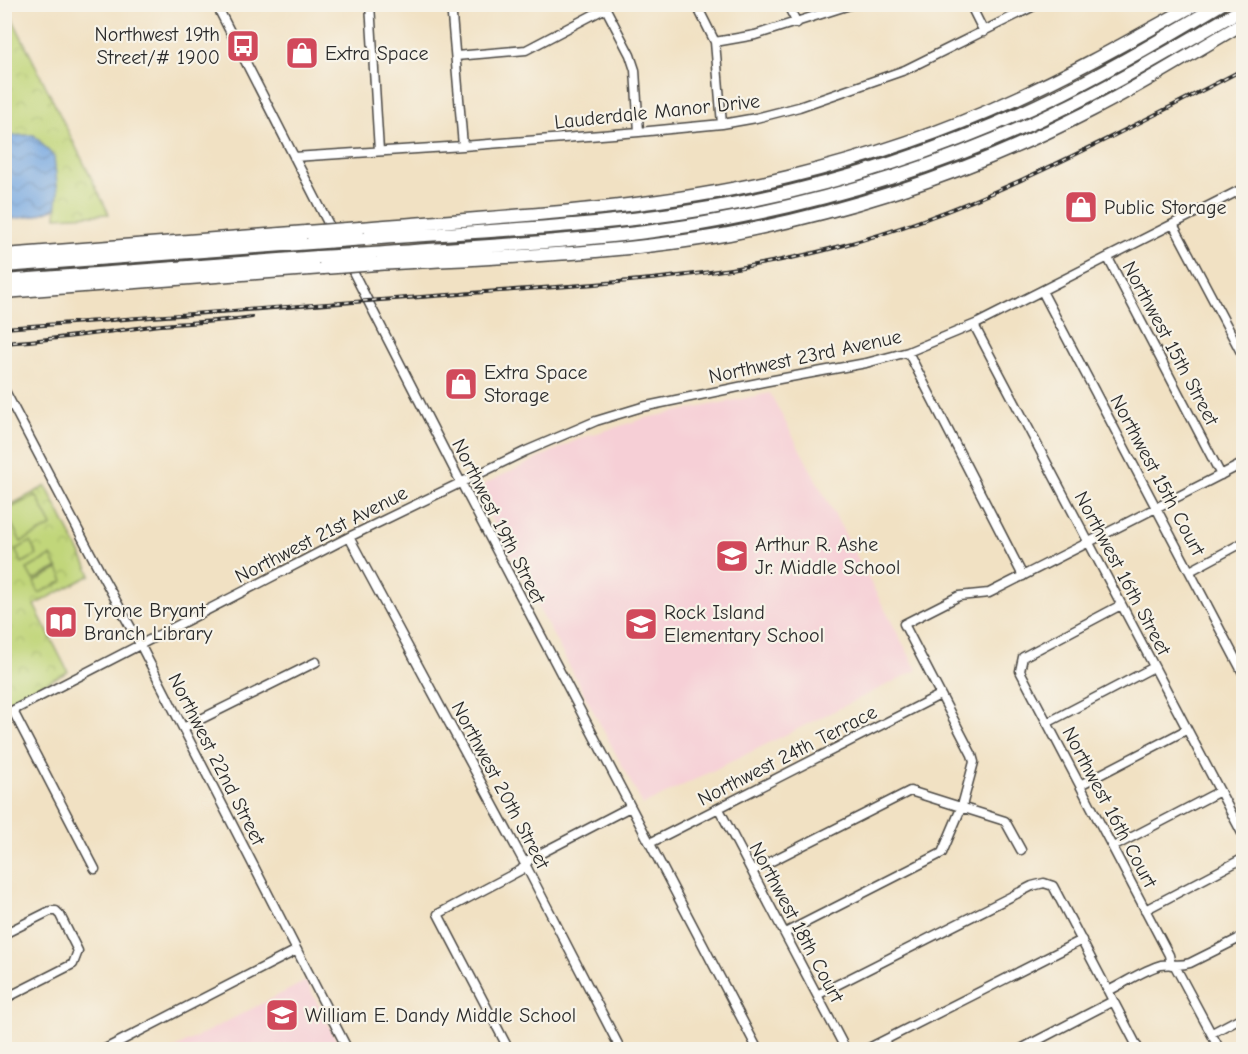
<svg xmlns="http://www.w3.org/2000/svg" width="1248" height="1054" font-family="'Comic Neue',sans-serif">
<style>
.built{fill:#f6cfd6}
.park{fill:url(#park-crowns);stroke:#768052;stroke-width:1.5}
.pitch{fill:#c1d67a;stroke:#768052;stroke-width:1.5}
.water{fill:url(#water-waves);stroke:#506986;stroke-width:1.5}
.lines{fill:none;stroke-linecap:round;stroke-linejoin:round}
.minor-casing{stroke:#494642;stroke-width:11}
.highway-casing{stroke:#494642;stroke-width:15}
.minor{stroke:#fff;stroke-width:8}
.highway{stroke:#fff;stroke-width:12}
.rail-casing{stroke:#2b2b2b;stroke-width:4}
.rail{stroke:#f7f3e8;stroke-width:1.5;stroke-dasharray:4.5;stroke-linecap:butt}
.highway-bridge-casing{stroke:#494642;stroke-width:15;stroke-linecap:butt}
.highway-bridge{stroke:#fff;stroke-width:12}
.labels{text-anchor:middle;stroke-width:4.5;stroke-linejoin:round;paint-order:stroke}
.poi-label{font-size:20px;fill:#2b2b2b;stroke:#f7f3e8;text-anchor:start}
.street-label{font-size:20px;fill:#2b2b2b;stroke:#f7f3e8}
</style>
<defs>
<pattern id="park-crowns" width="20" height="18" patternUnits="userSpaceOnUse" patternTransform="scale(1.5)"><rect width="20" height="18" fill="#c1d67a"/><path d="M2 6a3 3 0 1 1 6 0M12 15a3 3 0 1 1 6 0" fill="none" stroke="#a6b86a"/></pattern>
<pattern id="water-waves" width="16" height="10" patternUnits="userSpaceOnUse" patternTransform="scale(1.5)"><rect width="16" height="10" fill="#76a7e1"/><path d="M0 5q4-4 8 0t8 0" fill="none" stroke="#6188b7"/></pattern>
</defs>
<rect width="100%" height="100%" fill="#f7f3e8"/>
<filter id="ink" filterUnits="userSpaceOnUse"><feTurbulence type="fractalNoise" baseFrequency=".0167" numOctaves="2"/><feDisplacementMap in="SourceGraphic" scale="12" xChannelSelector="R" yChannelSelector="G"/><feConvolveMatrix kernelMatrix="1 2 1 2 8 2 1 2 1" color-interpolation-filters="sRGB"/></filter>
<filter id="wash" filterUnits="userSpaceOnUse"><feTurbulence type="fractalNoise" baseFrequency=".008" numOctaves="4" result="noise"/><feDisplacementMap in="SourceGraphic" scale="24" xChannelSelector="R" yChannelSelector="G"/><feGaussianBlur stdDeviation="1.35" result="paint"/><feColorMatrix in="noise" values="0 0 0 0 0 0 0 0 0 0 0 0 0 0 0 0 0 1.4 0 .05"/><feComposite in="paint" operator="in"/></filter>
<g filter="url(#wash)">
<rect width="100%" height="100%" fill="#f1e1c3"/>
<path class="built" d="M 770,393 L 917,670 L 643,805 L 479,496 L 484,484 L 581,438 L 646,418 Z
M 306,981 L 341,1049 L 173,1049 Z"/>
<path class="park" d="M 4,5 L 10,14 L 109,214 L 56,217 L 58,193 L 34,135 L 5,136 Z
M 46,486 L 91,575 L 34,605 L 68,672 L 5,703 L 5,508 Z"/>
<path class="pitch" d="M 36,495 L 52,526 L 21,542 L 5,511 Z
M 30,542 L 37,555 L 22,563 L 15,550 Z
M 51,556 L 57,568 L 33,580 L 27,569 Z
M 58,569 L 64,581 L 39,593 L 34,582 Z"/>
<path class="water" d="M 34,135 L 54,157 L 58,193 L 56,208 L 35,216 L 5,220 L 5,136 Z"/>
</g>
<g filter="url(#ink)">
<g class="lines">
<g class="minor-casing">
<path id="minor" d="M 216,4 L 456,473 L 758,1050
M 370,4 L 379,151
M 451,4 L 463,146
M 696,4 L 715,42 L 722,124
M 787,4 L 797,23
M 970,4 L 984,32
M 604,5 L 630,55 L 635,70 L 639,132
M 715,42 L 755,35 L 853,4
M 456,56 L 526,50 L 606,8
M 294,157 L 463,146 L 639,132 L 722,124 L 756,118 L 799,107 L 905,70 L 1038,4
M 1238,191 L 1244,200
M 1173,224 L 1244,358
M 1108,258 L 1221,475
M 1042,291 L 1244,675
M 974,325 L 1244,837
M 908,352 L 1023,576
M 4,389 L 104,579 L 141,646 L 348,1050
M 349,537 L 525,864 L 621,1050
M 1190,571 L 1244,542
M 1121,605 L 1023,657 L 1020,671 L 1169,955 L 1171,965
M 13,711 L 95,869
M 4,715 L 349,537 L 526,451 L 596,421 L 642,407 L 763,382 L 866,363 L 908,352 L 978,323 L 1244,188
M 1047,723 L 1154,667
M 183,728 L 316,662
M 1080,785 L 1186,730
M 719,809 L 846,1050
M 650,843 L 940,695
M 1113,847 L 1220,791
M 752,871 L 910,791 L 1005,821 L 1021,850
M 1145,910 L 1244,858
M 785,933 L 942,853 L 962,806 L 974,762 L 972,755 L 904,624 L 959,596 L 989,593 L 1244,463
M 4,934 L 50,911 L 56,911 L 60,915 L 78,951 L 73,964 L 4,999
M 1175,966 L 1220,1050
M 1108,991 C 1125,983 1143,970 1161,965 C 1172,963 1178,967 1190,963 L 1244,936
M 817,995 L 1032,886 L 1044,883 L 1053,886 L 1139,1050
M 1212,1033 L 1244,1016
M 103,1050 L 297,950
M 509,1050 L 438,914 L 521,870 L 530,859 L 630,807
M 865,1050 L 1082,940
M 1019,1050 L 1113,1001"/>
</g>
<g class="highway-casing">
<path id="highway" d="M 360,228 C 502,216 648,211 788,177 C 866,158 942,133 1015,99 C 1077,71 1136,37 1196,4
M 365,239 C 491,230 619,227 743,202 C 854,180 962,143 1063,93 C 1117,66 1169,35 1221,4
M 372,254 C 487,245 604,242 717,221 C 833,200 947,164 1054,113 C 1119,82 1181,44 1244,8
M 4,255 L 306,232
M 377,264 C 494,257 613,255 729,234 C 855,210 978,169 1092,110 C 1144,84 1193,52 1244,23
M 4,266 L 311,243
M 4,281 L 318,257
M 4,292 L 323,268"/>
</g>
<use href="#minor" class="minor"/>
<use href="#highway" class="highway"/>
<g class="rail-casing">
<path id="rail" d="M 4,328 C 157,316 309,305 461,294 C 586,284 715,280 837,247 C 981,209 1111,137 1244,69
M 4,343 C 49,340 93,334 137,328 C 175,322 214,323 252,317"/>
</g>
<use href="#rail" class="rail"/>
<g class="highway-bridge-casing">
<path id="highway-bridge" d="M 306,232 L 360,228
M 311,243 L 365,239
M 318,257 L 372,254
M 323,268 L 377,264"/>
</g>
<use href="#highway-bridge" class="highway-bridge"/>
</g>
</g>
<defs>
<g id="bus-square" transform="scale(1.725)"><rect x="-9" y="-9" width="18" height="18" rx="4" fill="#d1495b" stroke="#f7f3e8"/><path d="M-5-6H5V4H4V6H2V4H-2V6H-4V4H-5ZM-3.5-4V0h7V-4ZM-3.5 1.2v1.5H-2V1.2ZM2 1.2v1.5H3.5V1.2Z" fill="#fff"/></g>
<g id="shop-square" transform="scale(1.725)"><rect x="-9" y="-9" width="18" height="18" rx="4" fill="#d1495b" stroke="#f7f3e8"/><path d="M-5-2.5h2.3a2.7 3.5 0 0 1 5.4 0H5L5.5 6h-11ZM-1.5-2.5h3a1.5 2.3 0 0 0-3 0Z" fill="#fff"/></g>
<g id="school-square" transform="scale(1.725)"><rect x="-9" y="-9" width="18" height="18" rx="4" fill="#d1495b" stroke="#f7f3e8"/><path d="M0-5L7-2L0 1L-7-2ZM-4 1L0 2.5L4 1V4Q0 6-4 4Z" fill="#fff"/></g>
<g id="library-square" transform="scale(1.725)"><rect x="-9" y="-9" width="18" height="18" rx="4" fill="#d1495b" stroke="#f7f3e8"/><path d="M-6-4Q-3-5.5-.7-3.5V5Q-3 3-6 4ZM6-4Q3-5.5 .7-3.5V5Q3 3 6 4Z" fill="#fff"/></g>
</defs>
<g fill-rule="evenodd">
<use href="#bus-square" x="243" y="46"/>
<use href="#shop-square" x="302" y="53"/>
<use href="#shop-square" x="1081" y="207"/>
<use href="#shop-square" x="461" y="384"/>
<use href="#school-square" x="732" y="556"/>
<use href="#library-square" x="61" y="622"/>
<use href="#school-square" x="641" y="624"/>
<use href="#school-square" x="282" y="1015"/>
</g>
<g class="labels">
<g class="poi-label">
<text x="220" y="41" text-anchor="end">Northwest 19th<tspan x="220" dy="23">Street/# 1900</tspan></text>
<text x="325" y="60">Extra Space</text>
<text x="1104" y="214">Public Storage</text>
<text x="484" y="379">Extra Space<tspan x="484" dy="23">Storage</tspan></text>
<text x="755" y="551">Arthur R. Ashe<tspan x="755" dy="23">Jr. Middle School</tspan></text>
<text x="84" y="617">Tyrone Bryant<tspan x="84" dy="23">Branch Library</tspan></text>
<text x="664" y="619">Rock Island<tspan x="664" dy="23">Elementary School</tspan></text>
<text x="305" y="1022">William E. Dandy Middle School</text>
</g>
<g class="street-label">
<text transform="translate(657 111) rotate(-6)" y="7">Lauderdale Manor Drive</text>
<text transform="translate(1171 343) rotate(62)" y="7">Northwest 15th Street</text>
<text transform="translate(805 356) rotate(-12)" y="7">Northwest 23rd Avenue</text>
<text transform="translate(1158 475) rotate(62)" y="7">Northwest 15th Court</text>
<text transform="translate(499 521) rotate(63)" y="7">Northwest 19th Street</text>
<text transform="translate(321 534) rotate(-27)" y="7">Northwest 21st Avenue</text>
<text transform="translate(1123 573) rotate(62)" y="7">Northwest 16th Street</text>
<text transform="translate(787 755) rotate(-27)" y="7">Northwest 24th Terrace</text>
<text transform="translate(217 759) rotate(63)" y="7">Northwest 22nd Street</text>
<text transform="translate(501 785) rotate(62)" y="7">Northwest 20th Street</text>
<text transform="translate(1110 807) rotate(62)" y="7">Northwest 16th Court</text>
<text transform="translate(797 922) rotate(62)" y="7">Northwest 18th Court</text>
</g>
</g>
<rect width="1248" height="1054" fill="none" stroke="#f7f3e8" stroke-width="24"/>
</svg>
